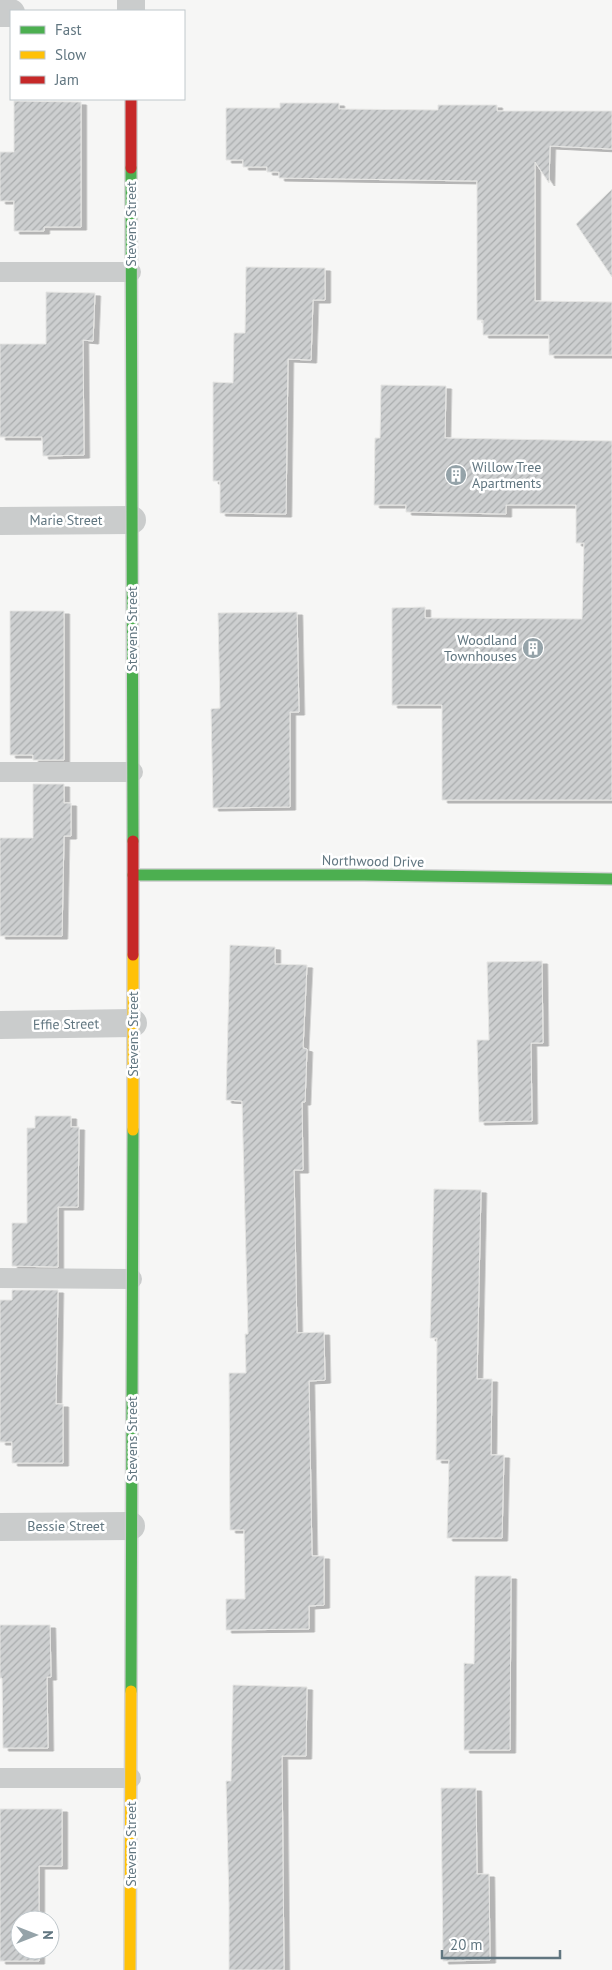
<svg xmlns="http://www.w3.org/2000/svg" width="612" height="1970" font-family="'PT Sans',sans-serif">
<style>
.building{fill:url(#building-hatch);stroke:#e6e6e4;filter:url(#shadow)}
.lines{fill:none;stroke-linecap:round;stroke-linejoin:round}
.fast-casing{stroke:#d3d4d4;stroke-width:14}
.slow-casing{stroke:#d3d4d4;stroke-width:14}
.jam-casing{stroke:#d3d4d4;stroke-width:14}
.lane{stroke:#cacccc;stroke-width:20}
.street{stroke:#cacccc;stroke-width:28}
.fast{stroke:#4caf50;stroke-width:11}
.slow{stroke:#ffc107;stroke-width:11}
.jam{stroke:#c62828;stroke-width:11}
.labels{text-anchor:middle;stroke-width:5;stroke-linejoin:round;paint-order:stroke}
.street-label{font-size:14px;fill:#617680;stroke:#fff}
.poi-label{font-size:14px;fill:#617680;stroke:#fff;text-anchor:start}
</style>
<defs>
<pattern id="building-hatch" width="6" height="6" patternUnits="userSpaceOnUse" patternTransform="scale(1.25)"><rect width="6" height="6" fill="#cdcfd0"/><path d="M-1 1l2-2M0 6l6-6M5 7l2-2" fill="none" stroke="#aaadae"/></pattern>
<filter id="shadow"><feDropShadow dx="5.5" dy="3" stdDeviation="0" flood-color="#0004"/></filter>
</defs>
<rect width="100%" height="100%" fill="#f6f6f5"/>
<path class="building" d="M 14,101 L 81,102 L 81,227 L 44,227 L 44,231 L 14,231 L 14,201 L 0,201 L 0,152 L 14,152 Z
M 280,103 L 339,103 L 339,109 L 438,110 L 438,105 L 497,105 L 497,111 L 612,111 L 612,149 L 550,146 L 549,183 L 535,162 L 535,301 L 612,302 L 612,355 L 549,355 L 549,335 L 483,335 L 483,320 L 477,320 L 477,181 L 279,178 L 279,172 L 267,172 L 267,167 L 243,167 L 243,160 L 226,160 L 226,108 L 280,108 Z
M 612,189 L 612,277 L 576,224 Z
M 246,267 L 325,268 L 325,300 L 313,300 L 311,360 L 288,359 L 286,514 L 220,513 L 220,481 L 213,481 L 213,382 L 233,383 L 234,333 L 245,333 Z
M 46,292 L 95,293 L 93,341 L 83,340 L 84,455 L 43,456 L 42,437 L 0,437 L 0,344 L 46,344 Z
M 381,385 L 446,386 L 445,438 L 612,441 L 612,800 L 442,800 L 442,705 L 392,705 L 392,608 L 425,607 L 425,618 L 582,619 L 584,543 L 576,543 L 576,505 L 506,505 L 506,514 L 406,512 L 406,505 L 374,505 L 375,438 L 380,438 Z
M 10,611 L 64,611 L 64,760 L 33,760 L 33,755 L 10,755 Z
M 297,612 L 299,712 L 290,712 L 290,807 L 213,808 L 211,709 L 220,708 L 218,613 Z
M 33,784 L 64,784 L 64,803 L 71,803 L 71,836 L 64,836 L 62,936 L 0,936 L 0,838 L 33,838 Z
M 230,945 L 275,947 L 275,964 L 307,965 L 303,1048 L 307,1049 L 305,1102 L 302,1102 L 303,1170 L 294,1170 L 297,1333 L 324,1332 L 325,1380 L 309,1381 L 312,1556 L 324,1556 L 324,1605 L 309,1606 L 309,1629 L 226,1630 L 226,1599 L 245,1599 L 244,1530 L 230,1530 L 229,1373 L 246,1373 L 245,1334 L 248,1334 L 242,1101 L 226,1100 Z
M 542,961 L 543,1043 L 531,1043 L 532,1121 L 479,1122 L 477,1040 L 489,1040 L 487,962 Z
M 35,1116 L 71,1116 L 71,1127 L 79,1127 L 78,1207 L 58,1207 L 58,1267 L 12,1266 L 12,1223 L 27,1223 L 27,1128 L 35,1128 Z
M 434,1189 L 481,1190 L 477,1379 L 492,1379 L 491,1455 L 504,1455 L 502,1538 L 447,1538 L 449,1460 L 436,1460 L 437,1338 L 430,1338 Z
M 12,1290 L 58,1290 L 56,1404 L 63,1404 L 63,1463 L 12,1463 L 12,1442 L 0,1442 L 0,1300 L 12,1300 Z
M 475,1576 L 511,1576 L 510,1750 L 464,1750 L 464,1663 L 474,1664 Z
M 0,1625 L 50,1625 L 51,1677 L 47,1677 L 48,1748 L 3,1748 L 2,1678 L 0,1678 Z
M 233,1685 L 307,1687 L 306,1756 L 282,1756 L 284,1970 L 229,1970 L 229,1904 L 226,1781 L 231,1781 Z
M 441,1788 L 476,1788 L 477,1874 L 489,1874 L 490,1960 L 443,1961 Z
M 0,1809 L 62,1809 L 62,1866 L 39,1866 L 39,1920 L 20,1920 L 20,1950 L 39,1950 L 39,1961 L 0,1961 Z"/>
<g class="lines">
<g class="fast-casing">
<path id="fast" d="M 131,168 L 133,841
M 133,875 L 364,875 L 612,879
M 131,1691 L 133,1130"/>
</g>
<g class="slow-casing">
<path id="slow" d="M 133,1130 L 133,955
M 130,1970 L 131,1691"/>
</g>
<g class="jam-casing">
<path id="jam" d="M 131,99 L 131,168
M 133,841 L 133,955"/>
</g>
<path class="lane" d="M 0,272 L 131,272
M 0,772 L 133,772
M 0,1278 L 132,1279
M 0,1778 L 131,1778"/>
<path class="street" d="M 131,11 L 131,0
M 0,13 L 11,13
M 0,521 L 132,520
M 0,1025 L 133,1023
M 0,1527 L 131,1526"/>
<use href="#fast" class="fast"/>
<use href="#slow" class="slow"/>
<use href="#jam" class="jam"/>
</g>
<defs>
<g id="building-disc" transform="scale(1.125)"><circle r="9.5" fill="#95a3a9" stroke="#fff"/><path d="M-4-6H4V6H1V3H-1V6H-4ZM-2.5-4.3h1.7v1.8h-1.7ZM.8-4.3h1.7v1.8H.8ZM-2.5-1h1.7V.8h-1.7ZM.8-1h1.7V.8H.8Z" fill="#fff"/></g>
</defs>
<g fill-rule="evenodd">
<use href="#building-disc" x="456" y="475"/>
<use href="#building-disc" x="533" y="648"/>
</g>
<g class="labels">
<g class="street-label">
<text transform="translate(131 224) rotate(-90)" y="5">Stevens Street</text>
<text x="66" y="525">Marie Street</text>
<text transform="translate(132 629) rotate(-90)" y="5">Stevens Street</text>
<text transform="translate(373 861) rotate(1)" y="5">Northwood Drive</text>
<text transform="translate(66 1024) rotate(-1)" y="5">Effie Street</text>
<text transform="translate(133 1034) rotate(-90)" y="5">Stevens Street</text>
<text transform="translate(132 1439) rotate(-90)" y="5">Stevens Street</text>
<text x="66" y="1531">Bessie Street</text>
<text transform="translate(131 1844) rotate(-90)" y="5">Stevens Street</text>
</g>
<g class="poi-label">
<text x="472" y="472">Willow Tree<tspan x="472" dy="16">Apartments</tspan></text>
<text x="517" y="645" text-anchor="end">Woodland<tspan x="517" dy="16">Townhouses</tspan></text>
</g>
</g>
<rect x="10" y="10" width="175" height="90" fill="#ffffff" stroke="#c0c8cc"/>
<rect x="20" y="26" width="25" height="8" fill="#4caf50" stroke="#c0c8cc"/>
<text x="55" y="35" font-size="15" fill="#617680">Fast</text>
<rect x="20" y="51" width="25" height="8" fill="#ffc107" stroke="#c0c8cc"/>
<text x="55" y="60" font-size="15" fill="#617680">Slow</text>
<rect x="20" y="76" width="25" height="8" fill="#c62828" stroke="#c0c8cc"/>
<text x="55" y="85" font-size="15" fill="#617680">Jam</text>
<g transform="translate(35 1935) rotate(90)"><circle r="24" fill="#ffffff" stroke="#c0c8cc"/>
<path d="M0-4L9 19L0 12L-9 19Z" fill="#95a3a9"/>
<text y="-8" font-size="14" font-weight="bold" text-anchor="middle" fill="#617680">N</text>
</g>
<path d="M442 1950v8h118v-8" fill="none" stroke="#617680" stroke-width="2.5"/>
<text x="450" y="1950" font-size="15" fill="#617680" stroke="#ffffff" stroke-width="4" paint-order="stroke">20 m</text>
</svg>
